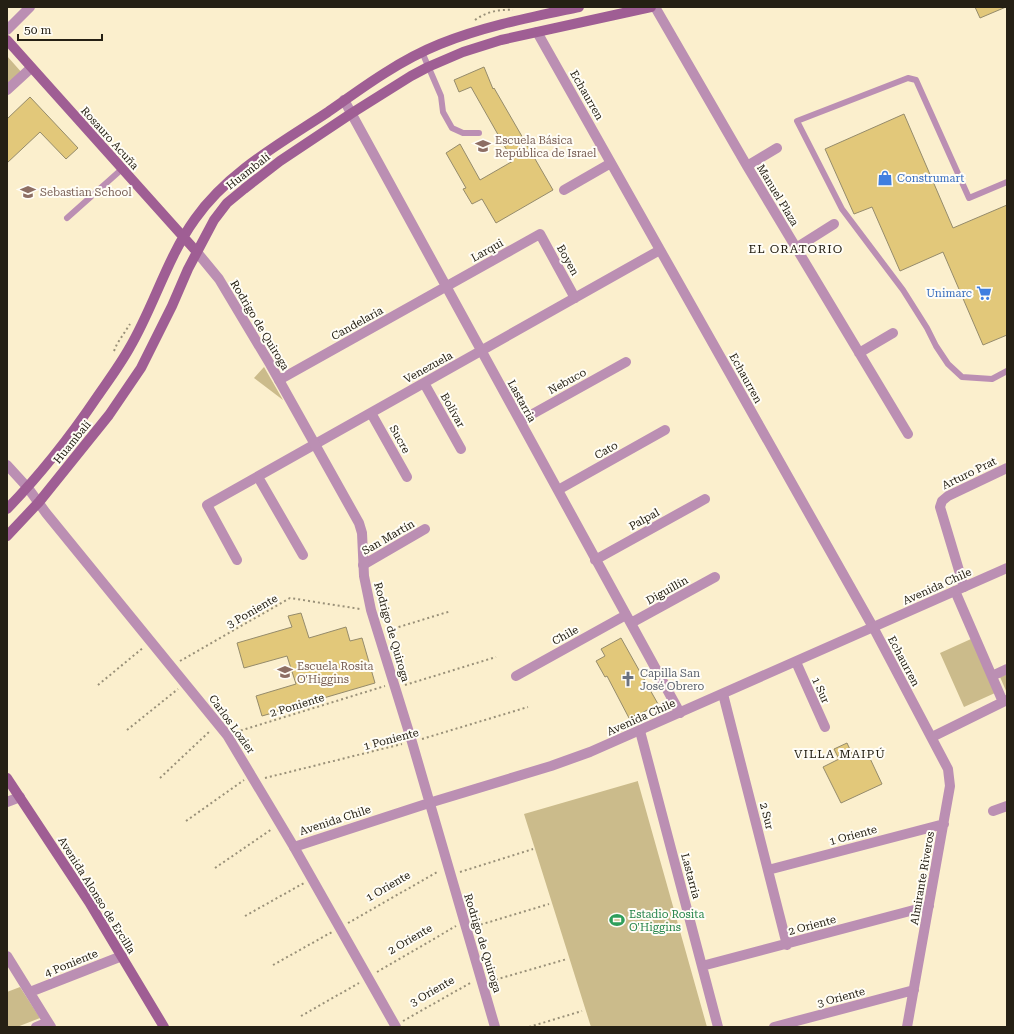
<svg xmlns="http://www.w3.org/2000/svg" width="1014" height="1034" font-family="'Roboto Serif',serif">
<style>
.green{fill:#cbbb8b}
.building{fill:#e2c87a;stroke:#958b6b}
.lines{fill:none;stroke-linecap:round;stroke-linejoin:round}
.path{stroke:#999078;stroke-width:2;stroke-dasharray:2 3;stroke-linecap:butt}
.service{stroke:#bb8fb3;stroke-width:6}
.minor{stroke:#bb8fb3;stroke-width:10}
.tertiary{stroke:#bb8fb3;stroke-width:10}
.secondary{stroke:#9f5e94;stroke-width:10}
.labels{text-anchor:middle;stroke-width:4;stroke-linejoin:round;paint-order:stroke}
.street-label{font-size:11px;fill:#252014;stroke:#fffdf6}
.education-label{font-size:11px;fill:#785e54;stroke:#fffdf6;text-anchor:start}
.shop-label{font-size:11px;fill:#366cbe;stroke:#fffdf6;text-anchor:start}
.worship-label{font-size:11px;fill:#5b616d;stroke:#fffdf6;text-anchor:start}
.leisure-label{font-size:11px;fill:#27864d;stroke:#fffdf6;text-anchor:start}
.neighbourhood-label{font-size:12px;letter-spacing:1px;fill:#252014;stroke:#fffdf6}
</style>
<rect width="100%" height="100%" fill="#fbefcd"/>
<path class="green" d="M 7,56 L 23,74 L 7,89 Z
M 264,367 L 283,400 L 254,378 Z
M 971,639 L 995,693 L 964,707 L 940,653 Z
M 1007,674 L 1007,693 L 1000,677 Z
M 638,781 L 638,782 L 707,1027 L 591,1027 L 524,814 Z
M 20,987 L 40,1018 L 17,1027 L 7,1027 L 7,992 Z"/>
<path class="building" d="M 975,7 L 1006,7 L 980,18 Z
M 484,67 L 493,89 L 494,88 L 553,190 L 496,223 L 482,199 L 472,204 L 463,189 L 466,188 L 446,153 L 460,144 L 480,180 L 513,161 L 471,87 L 459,92 L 454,80 Z
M 30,97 L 78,148 L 66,159 L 40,132 L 7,163 L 7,119 Z
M 904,114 L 953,228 L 1007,205 L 1007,335 L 983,345 L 943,252 L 900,271 L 872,207 L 854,214 L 825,149 Z
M 301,613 L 309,638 L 346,627 L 350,641 L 362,638 L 375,683 L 262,716 L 256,696 L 296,684 L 287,656 L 244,668 L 237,643 L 292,627 L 288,616 Z
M 621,638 L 658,704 L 640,714 L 640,713 L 629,718 L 607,676 L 605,677 L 596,661 L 605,656 L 601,649 Z
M 847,743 L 854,758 L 867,752 L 882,784 L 841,803 L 823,767 L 839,759 L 834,749 Z"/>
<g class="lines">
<path class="path" d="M 475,20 C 486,12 499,9 513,10
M 114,351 L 117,344 L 130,324
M 389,630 L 451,611
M 180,661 L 290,598 L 360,609
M 98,685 L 144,647
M 405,685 L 496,657
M 127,730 L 178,689
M 236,732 L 385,686
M 422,739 L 528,707
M 160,778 L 210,731
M 265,778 L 402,744
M 186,821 L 244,780
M 215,868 L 272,829
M 460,872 L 533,849
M 245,916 L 304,883
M 348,923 L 439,871
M 476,926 L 549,904
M 273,965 L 332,932
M 377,972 L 456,926
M 491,981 L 567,959
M 301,1016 L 359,983
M 403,1021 L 472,982
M 529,1027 L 582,1011"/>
<path class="service" d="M 422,52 L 441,96 L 443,112 L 452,128 L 463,133 L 479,133
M 1007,182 L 969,198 L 916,80 L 908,78 L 797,121 L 842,209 L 903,290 L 927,328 L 936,346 L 948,364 L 962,377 L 992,379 L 1007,371
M 67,218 L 122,169"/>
<path class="minor" d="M 655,7 L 747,166 L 908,434
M 7,30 L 30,7
M 537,32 L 873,627 L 948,769 L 950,786 L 907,1027
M 7,90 L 31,68
M 344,100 L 680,713
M 747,166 L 777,148
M 564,190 L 611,163
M 796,248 L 834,224
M 859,353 L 893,333
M 279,380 L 540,234 L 575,298
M 424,383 L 461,449
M 371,413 L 407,477
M 520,421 L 626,362
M 7,465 L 28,488 L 46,513 L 227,735 L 294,847
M 258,477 L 303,555
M 558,490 L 665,430
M 237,560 L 207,505 L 660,250
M 595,560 L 705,499
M 363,565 L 425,529
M 964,587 L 940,507 L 942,501 L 948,496 L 1007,468
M 955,591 L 1003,702
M 631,623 L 715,577
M 796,662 L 825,727
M 516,676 L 626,615
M 992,676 L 1007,669
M 723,694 L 787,945
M 640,731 L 718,1027
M 932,737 L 1007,700
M 7,802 L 20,797
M 993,811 L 1007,806
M 768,870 L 944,824
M 7,956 L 51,1027
M 702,966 L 929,906
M 30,992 L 122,956
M 36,1027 L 48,1022
M 774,1027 L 914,990"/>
<path class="tertiary" d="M 196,251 L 219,279 L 270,364 L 359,523 L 362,533 L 364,576 L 371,610 L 412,742 L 495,1027
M 396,1027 L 294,847 L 429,803 L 551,766 L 590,752 L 1007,568"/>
<path class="secondary" d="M 7,40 L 196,251
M 7,509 C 40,475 70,437 97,397 C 108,381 120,365 130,347 C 154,306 167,258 195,219 C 228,172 281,143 328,112 C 363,87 400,60 440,44 C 485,26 532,17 579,7
M 7,536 L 39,502 L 109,415 L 141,368 L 172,306 L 188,269 L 214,220 L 227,203 L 244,189 L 280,161 L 352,113 L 411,76 L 428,67 L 463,52 L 501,40 L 651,7
M 7,778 L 89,902 L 164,1027"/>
</g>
<defs>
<g id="school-bare" transform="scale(1.2)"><path d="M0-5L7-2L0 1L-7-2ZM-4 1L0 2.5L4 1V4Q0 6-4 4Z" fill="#8d6e63" stroke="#fffdf6" stroke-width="2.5" paint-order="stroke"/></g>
<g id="shop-bare" transform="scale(1.2)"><path d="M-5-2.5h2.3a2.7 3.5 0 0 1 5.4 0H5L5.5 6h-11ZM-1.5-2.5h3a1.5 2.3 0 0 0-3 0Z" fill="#3f7fe0" stroke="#fffdf6" stroke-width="2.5" paint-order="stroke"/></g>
<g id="supermarket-bare" transform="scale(1.2)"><path d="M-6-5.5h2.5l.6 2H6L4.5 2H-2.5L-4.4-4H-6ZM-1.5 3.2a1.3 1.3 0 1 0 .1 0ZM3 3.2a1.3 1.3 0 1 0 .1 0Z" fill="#3f7fe0" stroke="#fffdf6" stroke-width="2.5" paint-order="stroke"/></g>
<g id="church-bare" transform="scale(1.2)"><path d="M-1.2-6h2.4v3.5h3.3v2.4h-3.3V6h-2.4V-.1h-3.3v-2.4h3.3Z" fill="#6b7280" stroke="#fffdf6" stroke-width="2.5" paint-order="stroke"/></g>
<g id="stadium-bare" transform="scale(1.2)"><path d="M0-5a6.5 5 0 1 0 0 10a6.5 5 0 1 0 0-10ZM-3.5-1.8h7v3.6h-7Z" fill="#2e9e5b" stroke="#fffdf6" stroke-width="2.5" paint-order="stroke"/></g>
</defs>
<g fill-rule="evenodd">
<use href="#school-bare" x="483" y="146"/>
<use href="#shop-bare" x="885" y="178"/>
<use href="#school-bare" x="28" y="192"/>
<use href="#supermarket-bare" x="984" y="293"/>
<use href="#school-bare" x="285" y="672"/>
<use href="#church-bare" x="628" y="679"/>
<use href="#stadium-bare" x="617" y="920"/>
</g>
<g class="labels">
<g class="street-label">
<text transform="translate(587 95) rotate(60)" y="4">Echaurren</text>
<text transform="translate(110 138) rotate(48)" y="4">Rosauro Acuña</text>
<text transform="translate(248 171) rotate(-38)" y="4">Huambalí</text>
<text transform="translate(778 195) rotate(59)" y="4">Manuel Plaza</text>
<text transform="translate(487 250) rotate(-29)" y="4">Larqui</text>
<text transform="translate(568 260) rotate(61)" y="4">Boyen</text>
<text transform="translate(357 323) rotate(-29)" y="4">Candelaria</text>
<text transform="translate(260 325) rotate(59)" y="4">Rodrigo de Quiroga</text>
<text transform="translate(428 367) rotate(-29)" y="4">Venezuela</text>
<text transform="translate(746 378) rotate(61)" y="4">Echaurren</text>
<text transform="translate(567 381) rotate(-29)" y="4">Nebuco</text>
<text transform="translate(522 401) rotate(61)" y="4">Lastarria</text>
<text transform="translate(453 410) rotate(61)" y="4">Bolívar</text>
<text transform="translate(400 439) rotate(61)" y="4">Sucre</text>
<text transform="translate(72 442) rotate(-51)" y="4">Huambalí</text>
<text transform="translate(606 450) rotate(-29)" y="4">Cato</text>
<text transform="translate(969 473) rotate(-26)" y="4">Arturo Prat</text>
<text transform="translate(644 519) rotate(-29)" y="4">Palpal</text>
<text transform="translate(388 537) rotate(-30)" y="4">San Martín</text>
<text transform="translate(937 586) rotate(-24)" y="4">Avenida Chile</text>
<text transform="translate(667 590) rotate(-29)" y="4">Diguillín</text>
<text transform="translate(252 611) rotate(-30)" y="4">3 Poniente</text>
<text transform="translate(392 632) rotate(74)" y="4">Rodrigo de Quiroga</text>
<text transform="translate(565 635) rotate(-29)" y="4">Chile</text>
<text transform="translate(904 661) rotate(62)" y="4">Echaurren</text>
<text transform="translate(821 690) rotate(66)" y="4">1 Sur</text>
<text transform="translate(297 705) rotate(-17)" y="4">2 Poniente</text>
<text transform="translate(641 717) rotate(-24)" y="4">Avenida Chile</text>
<text transform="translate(232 724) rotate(54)" y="4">Carlos Lozier</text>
<text transform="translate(391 739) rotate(-15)" y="4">1 Poniente</text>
<text transform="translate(767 816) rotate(76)" y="4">2 Sur</text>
<text transform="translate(335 820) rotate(-18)" y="4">Avenida Chile</text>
<text transform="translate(853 835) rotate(-15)" y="4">1 Oriente</text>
<text transform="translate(691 876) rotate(75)" y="4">Lastarria</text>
<text transform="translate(922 878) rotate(-80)" y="4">Almirante Riveros</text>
<text transform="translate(388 886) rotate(-30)" y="4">1 Oriente</text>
<text transform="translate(97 895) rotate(58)" y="4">Avenida Alonso de Ercilla</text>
<text transform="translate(812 925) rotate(-15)" y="4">2 Oriente</text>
<text transform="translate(410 939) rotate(-30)" y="4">2 Oriente</text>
<text transform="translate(483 943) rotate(73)" y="4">Rodrigo de Quiroga</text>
<text transform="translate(71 963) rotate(-22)" y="4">4 Poniente</text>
<text transform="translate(432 991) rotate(-30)" y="4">3 Oriente</text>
<text transform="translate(841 997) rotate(-15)" y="4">3 Oriente</text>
</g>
<g class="education-label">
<text x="495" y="144">Escuela Básica<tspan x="495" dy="13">República de Israel</tspan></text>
<text x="40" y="196">Sebastian School</text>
<text x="297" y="670">Escuela Rosita<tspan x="297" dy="13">O'Higgins</tspan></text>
</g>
<g class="shop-label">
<text x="897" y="182">Construmart</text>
<text x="972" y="297" text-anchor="end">Unimarc</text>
</g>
<g class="worship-label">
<text x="640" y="677">Capilla San<tspan x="640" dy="13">José Obrero</tspan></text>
</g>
<g class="leisure-label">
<text x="629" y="918">Estadio Rosita<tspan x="629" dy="13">O'Higgins</tspan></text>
</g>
<g class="neighbourhood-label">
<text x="796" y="253">EL ORATORIO</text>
<text x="840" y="758">VILLA MAIPÚ</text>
</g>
</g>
<rect width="1014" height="1034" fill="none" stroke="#252014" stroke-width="16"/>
<path d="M18 34v6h84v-6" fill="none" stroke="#252014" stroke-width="2"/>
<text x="24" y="34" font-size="12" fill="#252014" stroke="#fffdf6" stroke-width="3" paint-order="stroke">50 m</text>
</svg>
